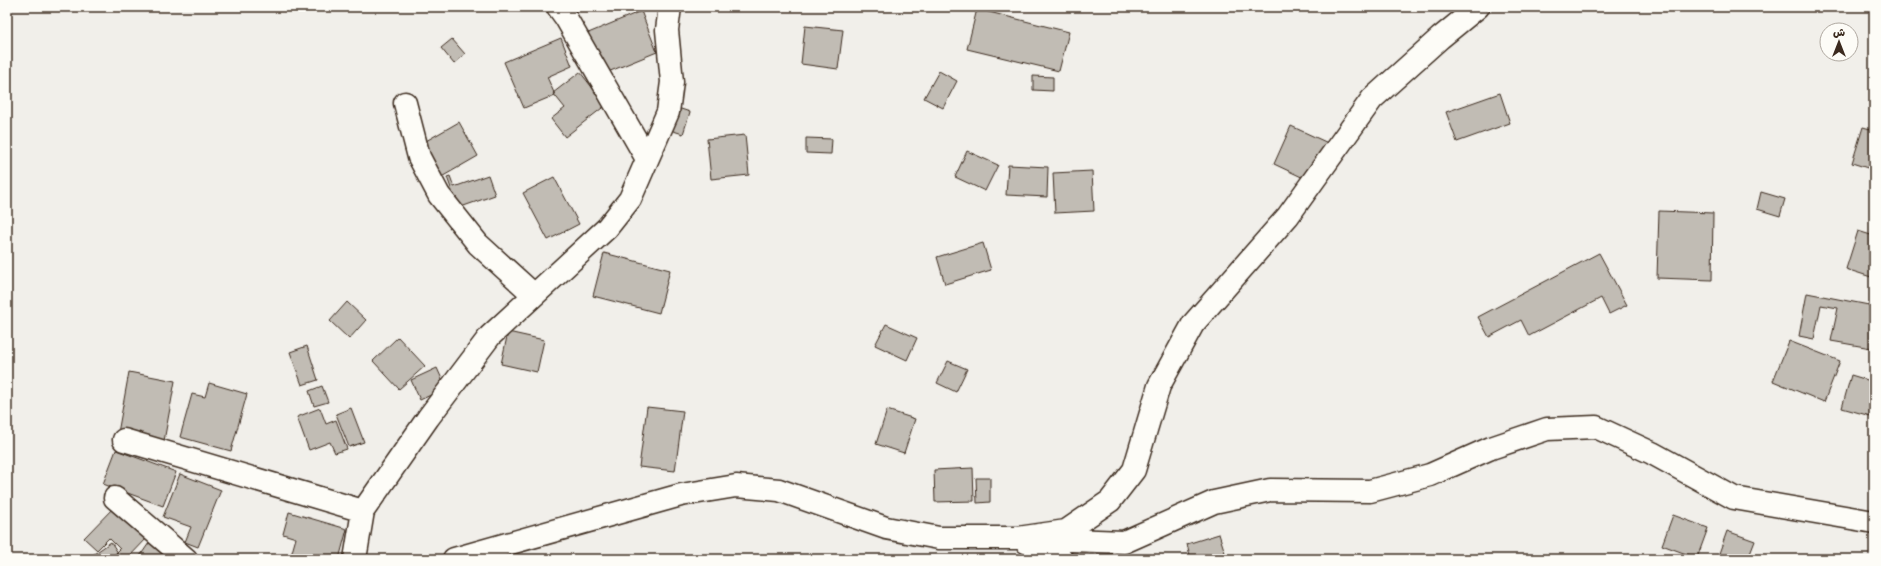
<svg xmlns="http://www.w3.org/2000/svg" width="1881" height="566" font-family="'Architects Daughter','Playpen Sans Arabic',sans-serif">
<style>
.building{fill:#c1bcb4;stroke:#3b2a1e}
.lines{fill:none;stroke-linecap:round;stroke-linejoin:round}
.minor-casing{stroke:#3b2a1e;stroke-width:25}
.tertiary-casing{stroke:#3b2a1e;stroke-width:25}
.minor{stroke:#fdfcf7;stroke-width:22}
.tertiary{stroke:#fdfcf7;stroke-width:22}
</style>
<rect width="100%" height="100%" fill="#f1efea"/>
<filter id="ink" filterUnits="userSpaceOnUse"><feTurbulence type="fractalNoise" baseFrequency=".025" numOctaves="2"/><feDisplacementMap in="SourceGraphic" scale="8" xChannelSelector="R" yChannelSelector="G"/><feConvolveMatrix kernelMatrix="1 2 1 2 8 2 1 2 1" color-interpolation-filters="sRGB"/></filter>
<g filter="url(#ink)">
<path class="building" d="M 977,9 L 1069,32 L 1059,71 L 967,49 Z
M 641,11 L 657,52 L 603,74 L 586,34 Z
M 805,26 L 843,30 L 838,69 L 801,64 Z
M 561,38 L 572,66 L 547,77 L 555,95 L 524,108 L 504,62 Z
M 452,39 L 465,54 L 454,64 L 441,48 Z
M 939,71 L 957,81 L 943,108 L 924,98 Z
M 580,72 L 606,105 L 565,137 L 551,119 L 565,108 L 553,93 Z
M 1033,76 L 1053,77 L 1053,91 L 1033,90 Z
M 1500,93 L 1510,123 L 1457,142 L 1446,112 Z
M 678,108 L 690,112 L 683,134 L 670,130 Z
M 459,122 L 478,156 L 438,179 L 419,145 Z
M 1291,126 L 1328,143 L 1310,181 L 1274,164 Z
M 1863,127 L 1874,130 L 1874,170 L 1852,163 Z
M 745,135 L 749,175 L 711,179 L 707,139 Z
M 806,138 L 832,139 L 831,154 L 806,153 Z
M 967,151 L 998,165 L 985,191 L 955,177 Z
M 1008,165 L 1048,167 L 1047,197 L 1006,195 Z
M 1092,171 L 1094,211 L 1055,213 L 1053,173 Z
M 488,175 L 495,195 L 458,208 L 447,177 L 450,176 L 454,187 Z
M 554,177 L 579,224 L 548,240 L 523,193 Z
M 1761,192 L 1785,199 L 1780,216 L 1757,209 Z
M 1659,211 L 1713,213 L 1712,280 L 1657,278 Z
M 1858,231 L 1874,236 L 1874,267 L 1871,277 L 1846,269 Z
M 983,243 L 991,270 L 945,284 L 937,257 Z
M 604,253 L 670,270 L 659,313 L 593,296 Z
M 1599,253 L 1627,305 L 1609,314 L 1601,298 L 1529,336 L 1521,320 L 1489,337 L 1478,317 Z
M 1807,293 L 1874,306 L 1874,332 L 1871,348 L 1831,341 L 1838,308 L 1821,305 L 1814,339 L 1799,336 Z
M 347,302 L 366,320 L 349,339 L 330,321 Z
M 886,324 L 917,338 L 907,360 L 875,345 Z
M 508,332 L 544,340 L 537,372 L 501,364 Z
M 398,337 L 425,366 L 399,389 L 373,361 Z
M 1789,341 L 1840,361 L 1824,402 L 1773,381 Z
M 307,346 L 318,380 L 302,385 L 290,352 Z
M 948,361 L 967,369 L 956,392 L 937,383 Z
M 437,368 L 446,388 L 420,400 L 411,380 Z
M 129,372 L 175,381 L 164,441 L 118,433 Z
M 1851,375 L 1874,382 L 1874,417 L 1842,408 Z
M 209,383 L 247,394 L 231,451 L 180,437 L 192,394 L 205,397 Z
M 322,386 L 328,402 L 314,406 L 309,391 Z
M 647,407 L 683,411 L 675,471 L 639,467 Z
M 320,408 L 326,424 L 336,420 L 347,449 L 335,453 L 330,442 L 309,450 L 297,417 Z
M 351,408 L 364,442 L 349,447 L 336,414 Z
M 887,410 L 915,419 L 904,453 L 876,444 Z
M 116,450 L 176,472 L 163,506 L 103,484 Z
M 973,468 L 974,501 L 935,502 L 934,470 Z
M 180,474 L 221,490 L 198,547 L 185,542 L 191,527 L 163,517 Z
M 976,478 L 990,478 L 990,502 L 977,503 Z
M 115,506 L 148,537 L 127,559 L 110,559 L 120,549 L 109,538 L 97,550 L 84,538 Z
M 289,512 L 347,529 L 339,559 L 290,559 L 296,538 L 283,534 Z
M 1673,515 L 1708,528 L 1697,558 L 1662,545 Z
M 1727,531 L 1755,541 L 1748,559 L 1717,559 Z
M 1219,534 L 1227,559 L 1191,559 L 1187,544 Z
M 151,540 L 179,559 L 138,559 Z
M 111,542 L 118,553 L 108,559 L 97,559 L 94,554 Z"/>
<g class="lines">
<g class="minor-casing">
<path id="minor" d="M 558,7 L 566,18 L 647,159
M 405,103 L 419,157 L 439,195 L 478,244 L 534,295
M 124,440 L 363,511
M 115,498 L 186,559
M 1043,539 L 1124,542 L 1214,502 L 1270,490 L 1370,491 L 1430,475 L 1491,448 L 1547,429 L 1596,427 L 1652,453 L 1734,498 L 1874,522
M 1026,542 L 1061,559
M 355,559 L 363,511 L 428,418 L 490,336 L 607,228 L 630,199 L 668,112 L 672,82 L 667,30 L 670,7"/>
</g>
<g class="tertiary-casing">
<path id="tertiary" d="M 454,559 L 681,495 L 736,486 L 779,490 L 886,528 L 939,538 L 1018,538 L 1066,531 L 1110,501 L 1134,470 L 1159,386 L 1193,324 L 1288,216 L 1372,99 L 1440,38 L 1478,7"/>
</g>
<use href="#minor" class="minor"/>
<use href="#tertiary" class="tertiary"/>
</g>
</g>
<rect width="1881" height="566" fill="none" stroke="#fdfcf7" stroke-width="24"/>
<rect x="12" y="12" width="1857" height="542" fill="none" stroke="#3b2a1e" stroke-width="1.5" filter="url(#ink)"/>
<g transform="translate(1839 42)"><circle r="19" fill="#fdfcf7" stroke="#afa8a0"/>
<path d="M0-3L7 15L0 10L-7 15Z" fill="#3b2a1e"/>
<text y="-6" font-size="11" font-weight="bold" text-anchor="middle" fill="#3b2a1e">ش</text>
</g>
</svg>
